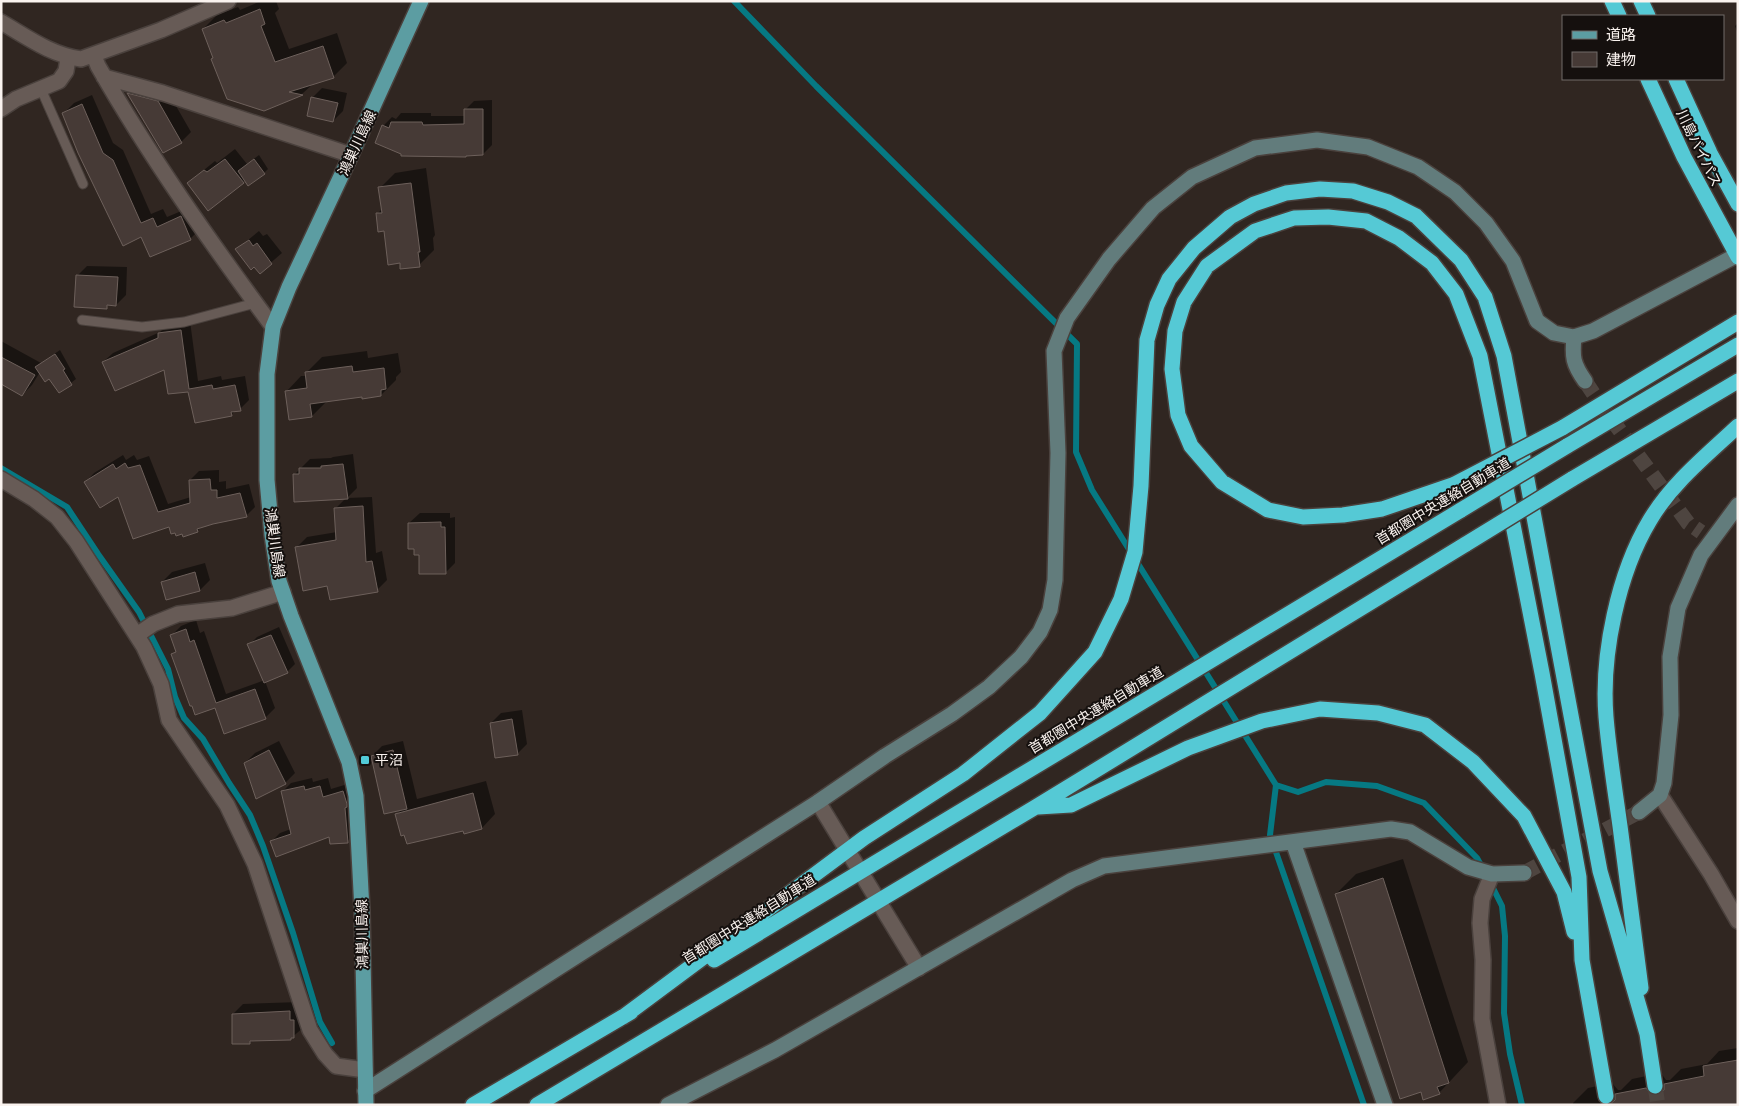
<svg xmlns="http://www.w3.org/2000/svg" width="1739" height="1106" font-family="'DejaVu Sans','Noto Sans JP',sans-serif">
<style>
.shadow{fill:#0007}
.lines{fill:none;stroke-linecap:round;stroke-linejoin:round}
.stream{stroke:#067983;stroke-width:6}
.building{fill:#463a36;stroke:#6d605b}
.secondary-tunnel{stroke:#4e4540;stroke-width:15;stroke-dasharray:15 8;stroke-linecap:butt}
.highway-tunnel{stroke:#4e4540;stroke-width:15;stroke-dasharray:15 8;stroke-linecap:butt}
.lane-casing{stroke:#4a413d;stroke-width:11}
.street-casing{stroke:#4a413d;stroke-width:18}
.secondary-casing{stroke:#4a413d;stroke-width:18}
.primary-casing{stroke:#4a413d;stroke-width:18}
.highway-casing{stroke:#4a413d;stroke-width:18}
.lane{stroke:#675b56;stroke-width:9}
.street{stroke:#675b56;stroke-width:15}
.secondary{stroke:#627c7c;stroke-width:15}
.primary{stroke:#5c9da2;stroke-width:15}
.highway{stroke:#55c9d5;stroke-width:15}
.highway-bridge-casing{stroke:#4a413d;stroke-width:18;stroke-linecap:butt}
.highway-bridge{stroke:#55c9d5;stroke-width:15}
.poi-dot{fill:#52cbd8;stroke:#15100e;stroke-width:2}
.labels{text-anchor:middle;stroke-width:4;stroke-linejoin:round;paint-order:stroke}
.street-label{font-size:14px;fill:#faf3ef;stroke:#15100e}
.poi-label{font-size:14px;fill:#faf3ef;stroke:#15100e;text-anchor:start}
</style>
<rect width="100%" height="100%" fill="#302621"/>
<path class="shadow" d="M 261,1 L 276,1 L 279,9 L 275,13 L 289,49 L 337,33 L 347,63 L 333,77 L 314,83 L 302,94 L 264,109 L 214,57 L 203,29 L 217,15 L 238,7 L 240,10 Z
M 1738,23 L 1738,34 L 1735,26 Z
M 138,84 L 168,92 L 191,132 L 181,142 L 164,152 L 128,93 Z
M 322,88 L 347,93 L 343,111 L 333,121 L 312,98 Z
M 92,95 L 113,143 L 123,150 L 151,214 L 163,209 L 167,217 L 191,207 L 200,229 L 190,239 L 142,235 L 64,113 L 74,103 Z
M 492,100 L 492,145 L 483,154 L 466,156 L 383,126 L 392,117 L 396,119 L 401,113 L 431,113 L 431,116 L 465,116 L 465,110 L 474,101 Z
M 235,149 L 247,164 L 259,155 L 268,169 L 264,173 L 246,180 L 243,182 L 188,183 L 215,161 L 217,163 Z
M 426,168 L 435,235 L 433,238 L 434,250 L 419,265 L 401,262 L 377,214 L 382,209 L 380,188 L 395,173 Z
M 259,231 L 263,236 L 267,234 L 282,253 L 260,272 L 237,249 Z
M 87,266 L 127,267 L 126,295 L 116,305 L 109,304 L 106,307 L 77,276 Z
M 190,321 L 198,381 L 221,376 L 222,380 L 245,376 L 249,400 L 240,409 L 236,410 L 231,415 L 189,390 L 165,368 L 103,362 L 113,353 L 160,332 L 168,324 Z
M 1,341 L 41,363 L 60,350 L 76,379 L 59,392 L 49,377 L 40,372 L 32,385 L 22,395 L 1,383 Z
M 367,351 L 368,358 L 398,353 L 401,372 L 396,377 L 396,380 L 381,395 L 363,395 L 327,401 L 312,416 L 286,392 L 301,376 L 307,376 L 306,373 L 322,357 Z
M 353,454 L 357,488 L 347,498 L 372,497 L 376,553 L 382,551 L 387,580 L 377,590 L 297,547 L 307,537 L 337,532 L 336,508 L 346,498 L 294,475 L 310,459 L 331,458 L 333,457 Z
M 123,455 L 126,460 L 134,455 L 137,460 L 149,456 L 168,504 L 191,497 L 190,480 L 199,471 L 219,470 L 219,482 L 226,481 L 226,489 L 249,484 L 255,507 L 246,516 L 203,526 L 197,531 L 183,532 L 119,495 L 85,483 L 94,473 Z
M 420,513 L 450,513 L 450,518 L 455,517 L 455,563 L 445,573 L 420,554 L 409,523 Z
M 205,563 L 210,580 L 200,590 L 162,582 L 172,572 Z
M 196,620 L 200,633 L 204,631 L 226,694 L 265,680 L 249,645 L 257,637 L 279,627 L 295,664 L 287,672 L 265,681 L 275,708 L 265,718 L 215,706 L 173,655 L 177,651 L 171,636 L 181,626 Z
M 522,710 L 527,744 L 517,754 L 491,723 L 501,713 Z
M 279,741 L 295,773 L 285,783 L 257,797 L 245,763 L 255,753 Z
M 403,741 L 417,799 L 486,781 L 495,814 L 482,828 L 465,833 L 464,829 L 397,814 L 402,809 L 372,756 L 382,746 Z
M 312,778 L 313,782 L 328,778 L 331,789 L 351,783 L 355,833 L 347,842 L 330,835 L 272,841 L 280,833 L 291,829 L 282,792 L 291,783 Z
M 1403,859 L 1468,1062 L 1439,1093 L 1336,894 L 1356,874 Z
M 300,1002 L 304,1027 L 290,1039 L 253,1040 L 249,1043 L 233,1014 L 243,1004 Z
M 1738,1048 L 1738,1105 L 1573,1105 L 1573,1103 L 1588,1088 L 1612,1083 L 1618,1090 L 1621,1090 L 1632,1079 L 1661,1073 L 1666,1080 L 1670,1080 L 1681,1069 L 1707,1064 L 1719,1051 Z"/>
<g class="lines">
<path class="stream" d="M 734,1 L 816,86 L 1077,344 L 1076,452 L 1092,490 L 1276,785 L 1270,835 L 1364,1105
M 1,468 L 67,507 L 98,554 L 139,612 L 168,669 L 175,697 L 184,718 L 203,739 L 229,783 L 250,815 L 263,846 L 293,933 L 320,1022 L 332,1043
M 1276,785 L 1298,792 L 1326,782 L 1377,786 L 1424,803 L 1477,858 L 1483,869
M 1490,882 L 1502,906 L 1505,936 L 1504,1013 L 1510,1054 L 1522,1105"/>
</g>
<path class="building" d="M 260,9 L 265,24 L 261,26 L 275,62 L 323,46 L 334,78 L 289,92 L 303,95 L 264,111 L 227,99 L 211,59 L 213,58 L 202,29 L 224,20 L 226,23 Z
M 127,93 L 158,101 L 182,143 L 163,153 Z
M 311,97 L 338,103 L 333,122 L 307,116 Z
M 82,104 L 103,153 L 113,160 L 141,223 L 153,218 L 157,227 L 181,216 L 191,240 L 150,257 L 141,237 L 123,246 L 78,153 L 62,113 Z
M 464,109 L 483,109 L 483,155 L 466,156 L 466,157 L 401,156 L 401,154 L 375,143 L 382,125 L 389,128 L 391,122 L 422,122 L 423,125 L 464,124 Z
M 225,159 L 244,183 L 208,211 L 187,183 L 204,170 L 207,172 Z
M 254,159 L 265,174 L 248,186 L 238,171 Z
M 411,183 L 420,252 L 418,252 L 420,267 L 400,269 L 400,263 L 388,265 L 384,231 L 378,232 L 376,213 L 382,213 L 378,187 Z
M 249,240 L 253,246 L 257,243 L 272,264 L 260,274 L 254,267 L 251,270 L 235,249 Z
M 76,275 L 118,277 L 116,306 L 107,305 L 107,309 L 74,307 Z
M 181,330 L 189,389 L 212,385 L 213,389 L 235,385 L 241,411 L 231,412 L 232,416 L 195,423 L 188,392 L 168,394 L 164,370 L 115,391 L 102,362 L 158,338 L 158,333 Z
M 55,354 L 65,369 L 63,370 L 72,385 L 59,393 L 49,379 L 45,382 L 35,367 Z
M 1,357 L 35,375 L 22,396 L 1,384 Z
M 352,366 L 353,372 L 384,368 L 386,389 L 381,390 L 381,396 L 362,399 L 362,397 L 310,404 L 312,417 L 289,420 L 285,391 L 307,388 L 305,372 Z
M 125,463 L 128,468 L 140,465 L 158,512 L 190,503 L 189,480 L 210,479 L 211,490 L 217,490 L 217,498 L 240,493 L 247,517 L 213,524 L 197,529 L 198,532 L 183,537 L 182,534 L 176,536 L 175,533 L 171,534 L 169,527 L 133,539 L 118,497 L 100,508 L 84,482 L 113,464 L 116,469 Z
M 343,464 L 348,499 L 294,502 L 293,474 L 299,474 L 299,468 L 321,468 L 321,466 Z
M 363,506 L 366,562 L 372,561 L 378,592 L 330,600 L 327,586 L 303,591 L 295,547 L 336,540 L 334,508 Z
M 441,522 L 441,527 L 445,527 L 446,574 L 419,574 L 419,555 L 414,555 L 414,549 L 408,549 L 408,523 Z
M 195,572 L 200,591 L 166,600 L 161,582 Z
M 186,629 L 190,642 L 194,640 L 216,703 L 255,689 L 266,719 L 224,734 L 215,708 L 195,715 L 192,706 L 190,706 L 171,654 L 176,652 L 170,635 Z
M 271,635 L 288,673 L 264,683 L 247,644 Z
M 512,719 L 518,755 L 495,758 L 490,723 Z
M 269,750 L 286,784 L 256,799 L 244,763 Z
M 393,750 L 407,809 L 384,814 L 371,756 Z
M 304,786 L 305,790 L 320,786 L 323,797 L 343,791 L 347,804 L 347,807 L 345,808 L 348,843 L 330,844 L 329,837 L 276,857 L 270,841 L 291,834 L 281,791 Z
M 473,793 L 482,829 L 464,834 L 463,831 L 407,844 L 404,835 L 401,836 L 395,814 Z
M 1383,878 L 1449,1083 L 1437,1087 L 1440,1094 L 1423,1100 L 1421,1092 L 1400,1099 L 1335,894 Z
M 290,1011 L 290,1020 L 294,1020 L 294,1038 L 291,1038 L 291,1040 L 250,1041 L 250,1044 L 232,1044 L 232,1014 Z
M 1738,1060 L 1738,1105 L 1609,1105 L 1615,1100 L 1615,1094 L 1646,1088 L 1651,1094 L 1657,1095 L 1664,1090 L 1664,1084 L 1704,1076 L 1703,1066 Z"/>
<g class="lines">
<path class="secondary-tunnel" d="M 1585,381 L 1601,405 L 1688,523 L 1701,532
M 1524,873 L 1639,812"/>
<path class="highway-tunnel" d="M 1655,1086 L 1658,1105"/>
<g class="lane-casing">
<path id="lane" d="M 41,89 L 83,184
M 82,320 L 142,327 L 184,322 L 255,303"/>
</g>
<g class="street-casing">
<path id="street" d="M 1,22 C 27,37 51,55 81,59 L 161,30 L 228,1
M 94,56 L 98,66 C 150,157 211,243 273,327
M 104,77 L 163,93 L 351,155
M 1,109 L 16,99 L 59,81 L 66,71 L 68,58
M 1,479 L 34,499 L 57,517 L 76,541 L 144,647 L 161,684 L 169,720 L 227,805 L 255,864 L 310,1030 L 325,1054 L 336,1066 L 365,1070
M 137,635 L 153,624 L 178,614 L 232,608 L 283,592
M 1660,795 L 1711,874 L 1738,921
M 818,802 L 919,968
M 1492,874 L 1482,899 L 1480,923 L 1483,960 L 1482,1019 L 1498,1105"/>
</g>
<g class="secondary-casing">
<path id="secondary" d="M 1574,337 C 1572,357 1573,364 1585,381
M 1639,812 L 1660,795 L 1664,783 L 1671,715 L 1670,657 L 1678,608 L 1701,555 L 1738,505
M 1293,842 L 1385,1105
M 365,1091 L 818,802 L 885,756 L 952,714 L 989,687 L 1021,657 L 1040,632 L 1050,610 L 1055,580 L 1058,453 L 1054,351 L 1067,318 L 1109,259 L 1153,208 L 1192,177 L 1255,148 L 1317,140 L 1368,147 L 1418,167 L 1455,192 L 1486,223 L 1513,261 L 1537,321 L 1554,333 L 1574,337 L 1593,331 L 1737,255
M 668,1105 L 775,1050 L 1072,880 L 1104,866 L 1391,829 L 1410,832 L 1468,867 L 1492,874 L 1524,873"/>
</g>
<g class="primary-casing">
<path id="primary" d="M 366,1105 L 362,910 L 356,796 L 349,762 L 291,616 L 279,581 L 272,535 L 267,480 L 267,374 L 273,327 L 289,287 L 351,155 L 421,1"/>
</g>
<g class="highway-casing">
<path id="highway" d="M 1612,1 L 1619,16
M 1641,1 L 1648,16
M 1648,79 L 1684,157 L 1738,257
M 1676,79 L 1710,153 L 1738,204
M 1562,428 L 1738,322
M 1567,446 L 1738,345
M 1572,479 L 1738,381
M 1455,484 L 1382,509 L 1343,515 L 1303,517 L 1268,510 L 1222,482 L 1191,446 L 1178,415 L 1172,369 L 1175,331 L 1184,302 L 1207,266 L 1255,231 L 1294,218 L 1328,217 L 1366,221 L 1399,238 L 1432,263 L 1456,294 L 1480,356 L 1542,673 L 1579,877 L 1582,960 L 1606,1096
M 1038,807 L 1071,805 L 1188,748 L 1262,721 L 1320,709 L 1378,713 L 1425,725 L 1473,762 L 1524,816 L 1564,892 L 1574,932
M 714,960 L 1461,510
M 1641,988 C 1634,934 1627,880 1620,826 C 1615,790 1609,753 1606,717 C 1601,655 1618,573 1650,520 C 1672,483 1707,455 1738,426
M 623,1017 L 864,838 L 963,774 L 1040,713 L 1095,652 L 1121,599 L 1135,552 L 1141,486 L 1147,340 L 1157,305 L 1169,279 L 1194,248 L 1230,217 L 1254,204 L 1286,193 L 1320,189 L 1353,191 L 1388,202 L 1416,216 L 1461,260 L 1485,297 L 1504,356 L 1600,871 L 1647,1034 L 1655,1086
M 473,1105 L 631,1012
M 537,1105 L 1034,808 L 1466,544"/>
</g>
<use href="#lane" class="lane"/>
<use href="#street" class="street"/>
<use href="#secondary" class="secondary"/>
<use href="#primary" class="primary"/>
<use href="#highway" class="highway"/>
<g class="highway-bridge-casing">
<path id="highway-bridge" d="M 1455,484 L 1562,428
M 1461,510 L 1567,446
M 1466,544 L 1572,479"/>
</g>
<use href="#highway-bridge" class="highway-bridge"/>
</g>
<rect class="poi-dot" x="360" y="755" width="10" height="10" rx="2.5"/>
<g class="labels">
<g class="street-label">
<text transform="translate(357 143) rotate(-65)" y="5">鴻巣川島線</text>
<text transform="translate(1699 148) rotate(64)" y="5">川島バイパス</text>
<text transform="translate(1443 501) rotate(-31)" y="5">首都圏中央連絡自動車道</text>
<text transform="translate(275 543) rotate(82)" y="5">鴻巣川島線</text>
<text transform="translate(1096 710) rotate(-31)" y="5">首都圏中央連絡自動車道</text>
<text transform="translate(749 919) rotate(-32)" y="5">首都圏中央連絡自動車道</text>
<text transform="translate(362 934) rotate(-91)" y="5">鴻巣川島線</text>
</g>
<g class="poi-label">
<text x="375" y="765">平沼</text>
</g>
</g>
<rect width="1739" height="1106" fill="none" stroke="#faf3ef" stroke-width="5"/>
<rect x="1562" y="15" width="162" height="65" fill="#15100e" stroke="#716b68"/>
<rect x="1572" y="31" width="25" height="8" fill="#5c9da2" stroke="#716b68"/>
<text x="1606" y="40" font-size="15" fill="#faf3ef">道路</text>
<rect x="1572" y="52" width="25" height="15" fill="#463a36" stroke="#716b68"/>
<text x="1606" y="65" font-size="15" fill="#faf3ef">建物</text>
</svg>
